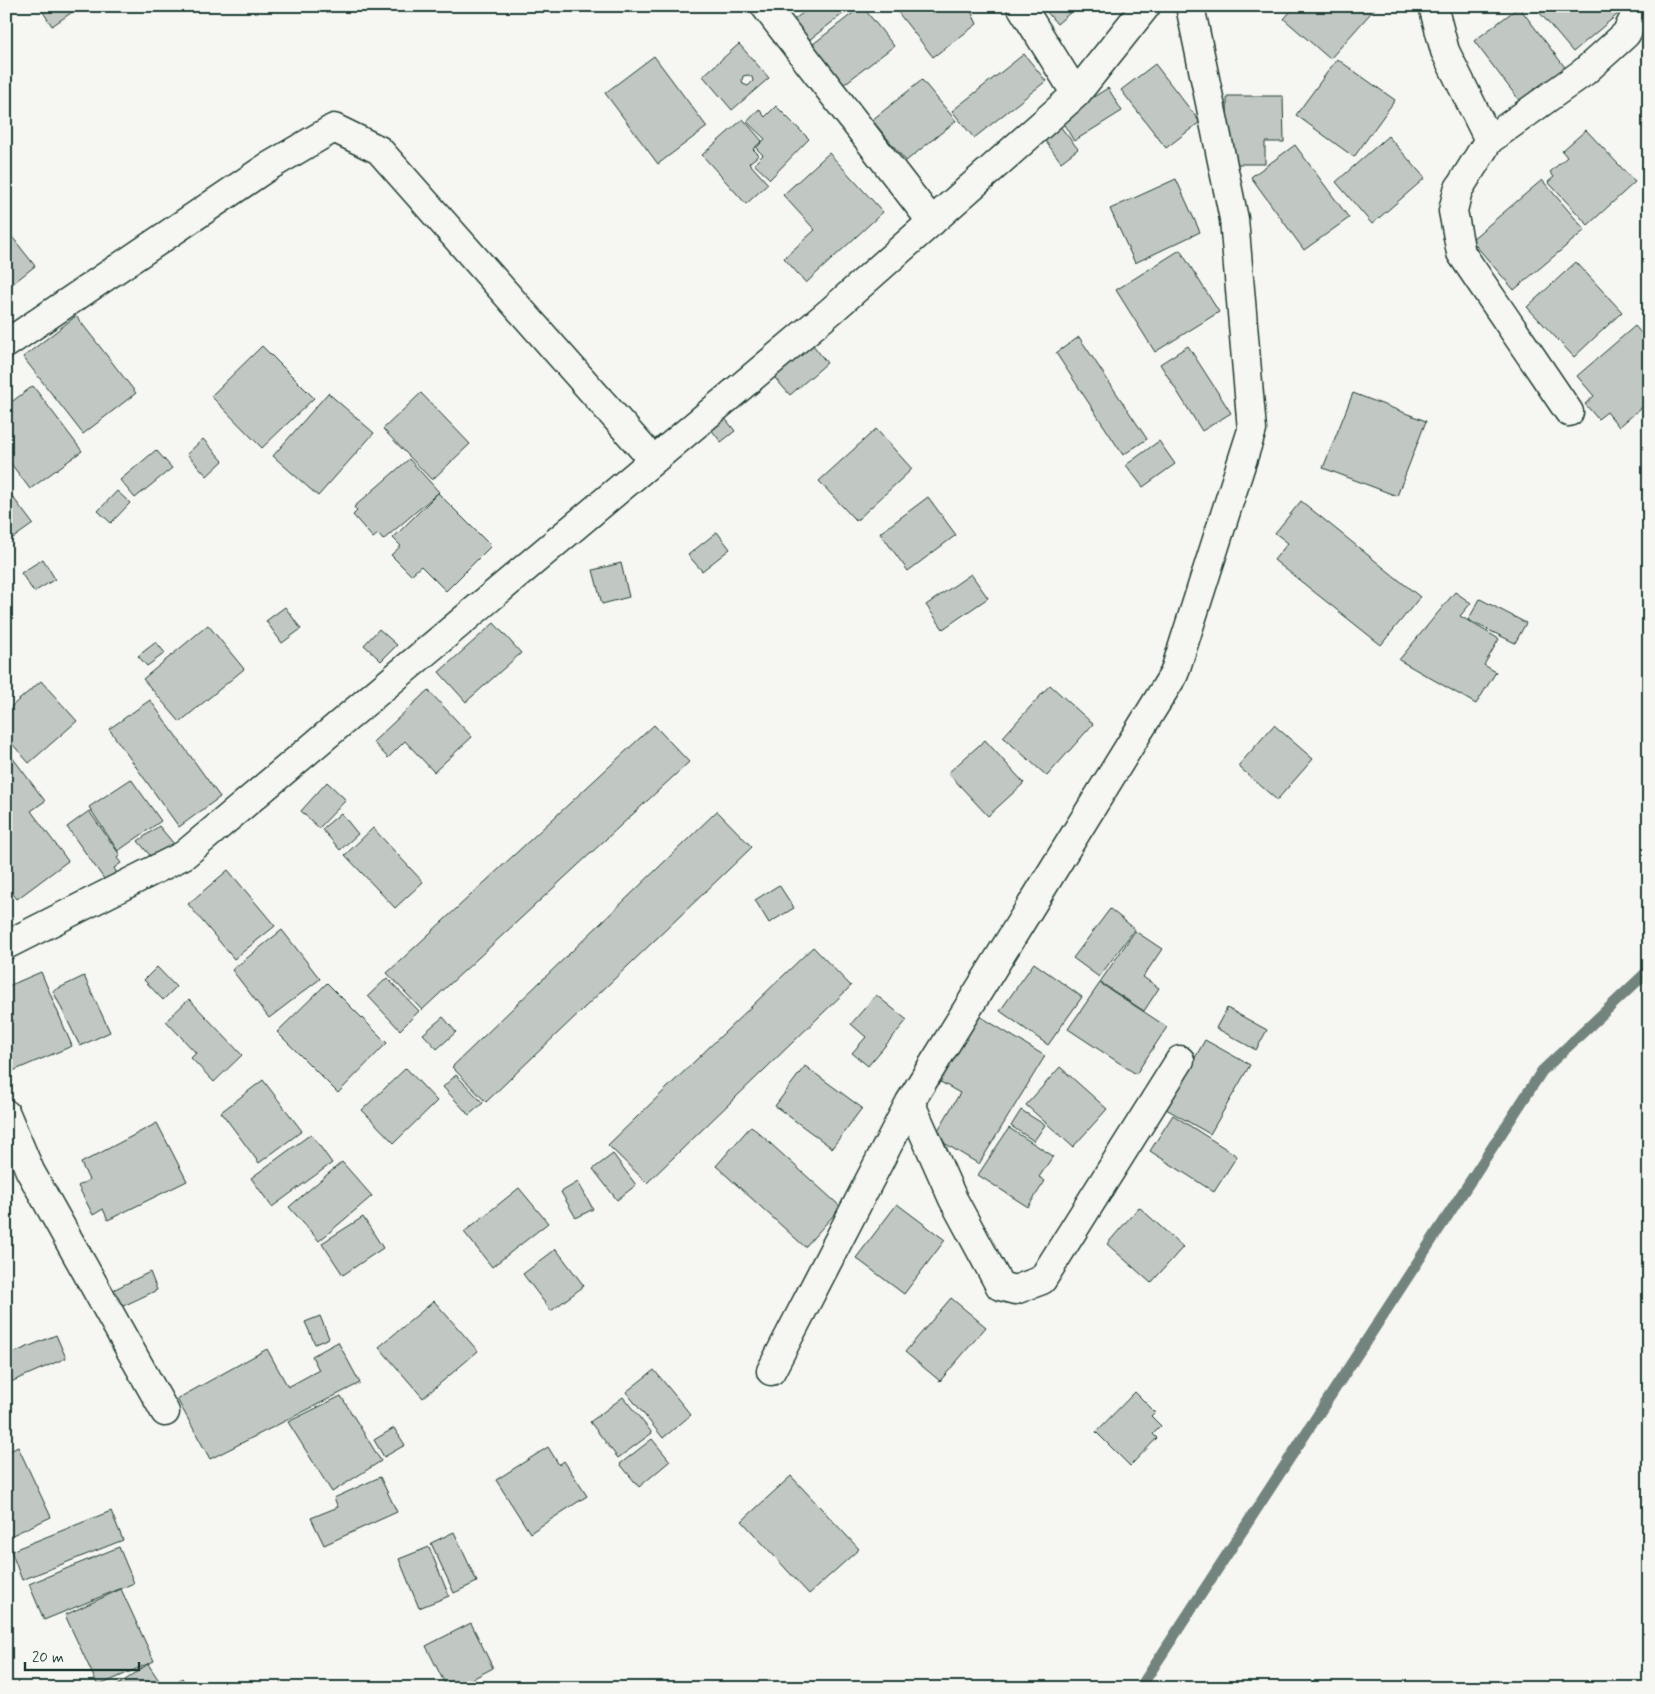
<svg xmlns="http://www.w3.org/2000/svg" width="1655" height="1694" font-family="Mynerve,sans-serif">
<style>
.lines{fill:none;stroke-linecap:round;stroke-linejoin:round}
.stream{stroke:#72847d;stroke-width:11}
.building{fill:#c1c8c3;stroke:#1f3d34;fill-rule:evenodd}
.minor-casing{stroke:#1f3d34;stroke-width:31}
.minor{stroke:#f6f6f2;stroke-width:28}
</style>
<rect width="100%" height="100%" fill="#f6f6f2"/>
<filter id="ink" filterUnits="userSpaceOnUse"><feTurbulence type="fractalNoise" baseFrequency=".02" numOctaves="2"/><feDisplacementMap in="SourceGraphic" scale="10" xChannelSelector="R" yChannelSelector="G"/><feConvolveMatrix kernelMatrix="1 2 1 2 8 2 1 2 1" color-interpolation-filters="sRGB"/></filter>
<g filter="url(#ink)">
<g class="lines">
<path class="stream" d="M 1140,1688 L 1542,1071 L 1649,970"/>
</g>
<path class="building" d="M 39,6 L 81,6 L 52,26 Z
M 806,6 L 853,6 L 804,44 L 788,24 L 808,9 Z
M 862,6 L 894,46 L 839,88 L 808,48 Z
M 893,6 L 973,6 L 970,9 L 977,24 L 933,57 Z
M 1042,6 L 1078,6 L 1057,24 Z
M 1295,6 L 1377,6 L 1330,59 L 1284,19 Z
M 1534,6 L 1611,6 L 1618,14 L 1573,52 Z
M 1519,7 L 1567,70 L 1522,104 L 1474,41 Z
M 739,44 L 769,78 L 732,110 L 703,76 ZM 748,75 L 752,77 L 753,81 L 748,86 L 743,84 L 742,80 L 743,76 Z
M 1024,54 L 1046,81 L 974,138 L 952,111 Z
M 654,56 L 707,127 L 658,164 L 605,93 Z
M 1337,59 L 1395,100 L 1354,157 L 1296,115 Z
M 1155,64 L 1200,122 L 1166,148 L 1121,90 Z
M 922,80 L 956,121 L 906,161 L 872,120 Z
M 1108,88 L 1122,111 L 1074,141 L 1060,118 Z
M 1227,96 L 1283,96 L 1284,142 L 1265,142 L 1265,164 L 1228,164 Z
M 776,106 L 809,139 L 770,179 L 754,164 L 763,155 L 756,148 L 765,139 L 747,122 L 759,109 L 765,117 Z
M 743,119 L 762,141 L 753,149 L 759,155 L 749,163 L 768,184 L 746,204 L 702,155 Z
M 1059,125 L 1078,149 L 1061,162 L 1043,138 Z
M 1586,130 L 1635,182 L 1588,225 L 1548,182 L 1554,177 L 1550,172 L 1567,157 L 1562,151 Z
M 1388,136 L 1425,178 L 1372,224 L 1336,182 Z
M 1295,145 L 1349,218 L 1304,250 L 1251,177 Z
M 829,153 L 883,212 L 806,283 L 784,258 L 815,230 L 783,195 Z
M 1176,179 L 1200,232 L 1135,263 L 1110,209 Z
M 1542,180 L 1585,230 L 1514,290 L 1471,240 Z
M 6,229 L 35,266 L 6,289 Z
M 1180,250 L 1219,312 L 1155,352 L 1116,290 Z
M 1576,262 L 1622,312 L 1574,357 L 1527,307 Z
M 76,316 L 136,393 L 83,434 L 23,357 Z
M 1635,326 L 1649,342 L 1649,401 L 1619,427 L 1607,412 L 1598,419 L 1585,404 L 1594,396 L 1577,376 Z
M 1079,337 L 1147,439 L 1123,455 L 1056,353 Z
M 813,345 L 827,363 L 790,395 L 774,377 Z
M 262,346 L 314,398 L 262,448 L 211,396 Z
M 1188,346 L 1231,413 L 1202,431 L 1160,364 Z
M 33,386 L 82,451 L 30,489 L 6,457 L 6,406 Z
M 328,393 L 374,433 L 318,496 L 273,456 Z
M 421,393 L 470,444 L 432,480 L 383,429 Z
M 1353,393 L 1426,421 L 1397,496 L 1323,468 Z
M 724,417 L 735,431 L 721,442 L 710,428 Z
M 876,429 L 912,469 L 856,521 L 819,481 Z
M 203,439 L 223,461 L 207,476 L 187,454 Z
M 1159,441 L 1175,464 L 1143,487 L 1126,465 Z
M 156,450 L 172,468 L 135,498 L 120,480 Z
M 409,459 L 439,492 L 383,540 L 378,534 L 373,538 L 353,515 L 357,511 L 354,507 Z
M 6,488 L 33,524 L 6,543 Z
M 117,491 L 130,503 L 111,523 L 98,511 Z
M 438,493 L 491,546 L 446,591 L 421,566 L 411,575 L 391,555 L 401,546 L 393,538 Z
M 928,497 L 956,535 L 908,571 L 880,533 Z
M 1301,501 L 1420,597 L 1381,645 L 1274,560 L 1288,543 L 1275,533 Z
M 717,532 L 730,549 L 702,571 L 688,555 Z
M 43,559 L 55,579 L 34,592 L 21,573 Z
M 621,563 L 629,597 L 602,604 L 593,570 Z
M 971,574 L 988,598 L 943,629 L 926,605 Z
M 1455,592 L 1471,603 L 1460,616 L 1499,639 L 1484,665 L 1496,672 L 1476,704 L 1399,660 Z
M 1480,599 L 1526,623 L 1515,643 L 1468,620 Z
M 285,607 L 301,629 L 282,643 L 266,621 Z
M 494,623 L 521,653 L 466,702 L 439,672 Z
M 208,625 L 244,669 L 180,722 L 143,679 Z
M 379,629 L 397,645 L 381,661 L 364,645 Z
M 156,642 L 165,653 L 147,666 L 138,656 Z
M 41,681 L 77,721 L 29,763 L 6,737 L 6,711 Z
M 1050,685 L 1093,724 L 1047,776 L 1003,737 Z
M 428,690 L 472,737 L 434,772 L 405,741 L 388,758 L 373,742 Z
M 150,700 L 220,797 L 179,827 L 109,729 Z
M 654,725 L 689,762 L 422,1010 L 387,973 Z
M 1274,725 L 1313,759 L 1277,800 L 1238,766 Z
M 985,740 L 1024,783 L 988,816 L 948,773 Z
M 6,749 L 45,801 L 31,811 L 68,861 L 17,899 L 6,885 Z
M 131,779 L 161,821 L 118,851 L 89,807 Z
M 327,782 L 346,800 L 319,828 L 301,811 Z
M 89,811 L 120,855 L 117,858 L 121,863 L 114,868 L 118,875 L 107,883 L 67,827 Z
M 717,811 L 752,847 L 486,1102 L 452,1067 Z
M 341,813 L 358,834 L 340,850 L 322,829 Z
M 159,826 L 174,844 L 153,859 L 138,841 Z
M 373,828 L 423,882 L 395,908 L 345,855 Z
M 228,870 L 275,926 L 234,959 L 188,904 Z
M 779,885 L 794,908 L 769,923 L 755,900 Z
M 1110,909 L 1135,929 L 1099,977 L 1073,958 Z
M 282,930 L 320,979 L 269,1018 L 232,970 Z
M 1135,931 L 1162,949 L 1143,977 L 1159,988 L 1144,1011 L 1100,982 Z
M 813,947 L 851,986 L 647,1183 L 608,1145 Z
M 1034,963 L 1082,997 L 1048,1045 L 1000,1011 Z
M 157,967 L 176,987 L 163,1000 L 144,980 Z
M 41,972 L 72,1046 L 8,1073 L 6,1068 L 6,987 Z
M 84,976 L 110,1032 L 80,1046 L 53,991 Z
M 387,978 L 419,1011 L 400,1030 L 368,996 Z
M 327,983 L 387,1043 L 338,1093 L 277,1032 Z
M 1100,983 L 1167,1027 L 1136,1074 L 1068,1029 Z
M 876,995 L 907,1020 L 868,1066 L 852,1053 L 866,1037 L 851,1024 Z
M 189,999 L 242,1055 L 214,1082 L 191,1058 L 196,1053 L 166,1021 Z
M 1227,1008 L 1267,1030 L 1256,1050 L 1216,1028 Z
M 978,1015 L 1045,1056 L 979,1164 L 934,1137 L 960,1093 L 937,1080 Z
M 443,1017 L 456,1032 L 437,1049 L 423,1034 Z
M 1205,1040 L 1250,1065 L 1210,1134 L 1166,1109 Z
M 805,1066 L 862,1108 L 832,1148 L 775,1106 Z
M 1060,1067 L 1107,1109 L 1073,1147 L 1026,1105 Z
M 406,1068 L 437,1101 L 394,1143 L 362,1110 Z
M 456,1075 L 483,1103 L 469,1115 L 443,1087 Z
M 263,1080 L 302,1131 L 259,1163 L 221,1112 Z
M 1021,1110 L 1045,1125 L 1034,1141 L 1011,1126 Z
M 1173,1115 L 1237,1156 L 1214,1192 L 1150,1151 Z
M 157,1123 L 187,1181 L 108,1220 L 103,1209 L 93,1215 L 78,1186 L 89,1180 L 81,1163 Z
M 751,1126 L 841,1207 L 805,1247 L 716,1166 Z
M 1009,1128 L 1053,1156 L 1039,1177 L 1045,1181 L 1028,1207 L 978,1175 Z
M 311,1134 L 332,1163 L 272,1207 L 251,1178 Z
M 613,1154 L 636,1185 L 617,1200 L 593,1169 Z
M 342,1162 L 372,1196 L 319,1241 L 289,1207 Z
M 578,1182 L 593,1209 L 576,1218 L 561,1192 Z
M 519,1188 L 548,1223 L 492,1267 L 464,1232 Z
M 897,1204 L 945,1240 L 904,1294 L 856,1258 Z
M 1139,1207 L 1183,1247 L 1151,1283 L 1107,1244 Z
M 363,1217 L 383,1248 L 343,1275 L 322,1243 Z
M 556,1249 L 584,1286 L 551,1311 L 523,1274 Z
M 150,1272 L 157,1290 L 119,1308 L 111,1291 Z
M 951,1298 L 986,1327 L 940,1381 L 905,1352 Z
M 434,1301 L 478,1351 L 423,1398 L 379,1347 Z
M 320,1316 L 329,1338 L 315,1344 L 305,1322 Z
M 56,1335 L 66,1358 L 6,1384 L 6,1356 Z
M 338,1342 L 360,1383 L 210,1459 L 177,1399 L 267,1349 L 288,1387 L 319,1370 L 312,1356 Z
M 654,1370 L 691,1415 L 663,1438 L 626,1392 Z
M 1135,1392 L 1155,1412 L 1151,1416 L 1161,1426 L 1153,1434 L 1157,1438 L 1130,1466 L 1096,1432 Z
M 341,1396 L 381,1461 L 332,1492 L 288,1422 Z
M 623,1397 L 652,1433 L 618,1458 L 590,1422 Z
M 394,1428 L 405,1445 L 384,1457 L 374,1440 Z
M 652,1439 L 670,1461 L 639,1487 L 620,1464 Z
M 18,1447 L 51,1517 L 6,1538 L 6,1453 Z
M 548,1447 L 559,1465 L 564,1461 L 587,1496 L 530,1533 L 496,1480 Z
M 791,1476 L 859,1549 L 809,1594 L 742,1521 Z
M 380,1477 L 397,1512 L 324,1545 L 311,1518 L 338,1507 L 334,1498 Z
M 111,1511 L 123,1540 L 22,1580 L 11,1551 Z
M 454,1532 L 477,1582 L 454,1593 L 431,1543 Z
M 119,1547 L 134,1583 L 44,1620 L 29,1584 Z
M 429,1547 L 449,1596 L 419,1608 L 399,1559 Z
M 121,1589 L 154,1661 L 98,1686 L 65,1615 Z
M 471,1623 L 493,1668 L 455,1688 L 447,1688 L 426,1646 Z
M 148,1664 L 164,1688 L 114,1688 Z
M 182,1678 L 189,1688 L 169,1688 Z"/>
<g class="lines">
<g class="minor-casing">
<path id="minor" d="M 765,6 L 932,222
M 1021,6 L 1076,94
M 1433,6 L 1445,51 L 1489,140
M 6,344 L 266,168 L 334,128 L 379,150 L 653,460
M 1569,412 L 1461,253 L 1453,211 L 1458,190 L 1489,140 L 1584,72 L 1626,34 L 1640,6
M 6,945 L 184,855 L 831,311 L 1076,94 L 1146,6
M 910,1102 L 953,1199 L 1000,1286 L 1015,1290 L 1042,1280 L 1180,1060
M 6,1114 L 30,1171 L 165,1412
M 771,1371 L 910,1102 L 1174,674 L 1252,430 L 1234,219 L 1190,6"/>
</g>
<use href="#minor" class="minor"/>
</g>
</g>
<rect width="1655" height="1694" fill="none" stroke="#f6f6f2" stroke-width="25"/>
<rect x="12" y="12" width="1630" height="1669" fill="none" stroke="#1f3d34" stroke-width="2" filter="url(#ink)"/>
<path d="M25 1662v8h114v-8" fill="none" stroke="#1f3d34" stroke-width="2.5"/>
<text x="32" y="1662" font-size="15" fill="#1f3d34" stroke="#f6f6f2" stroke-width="4" paint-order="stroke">20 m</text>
</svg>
